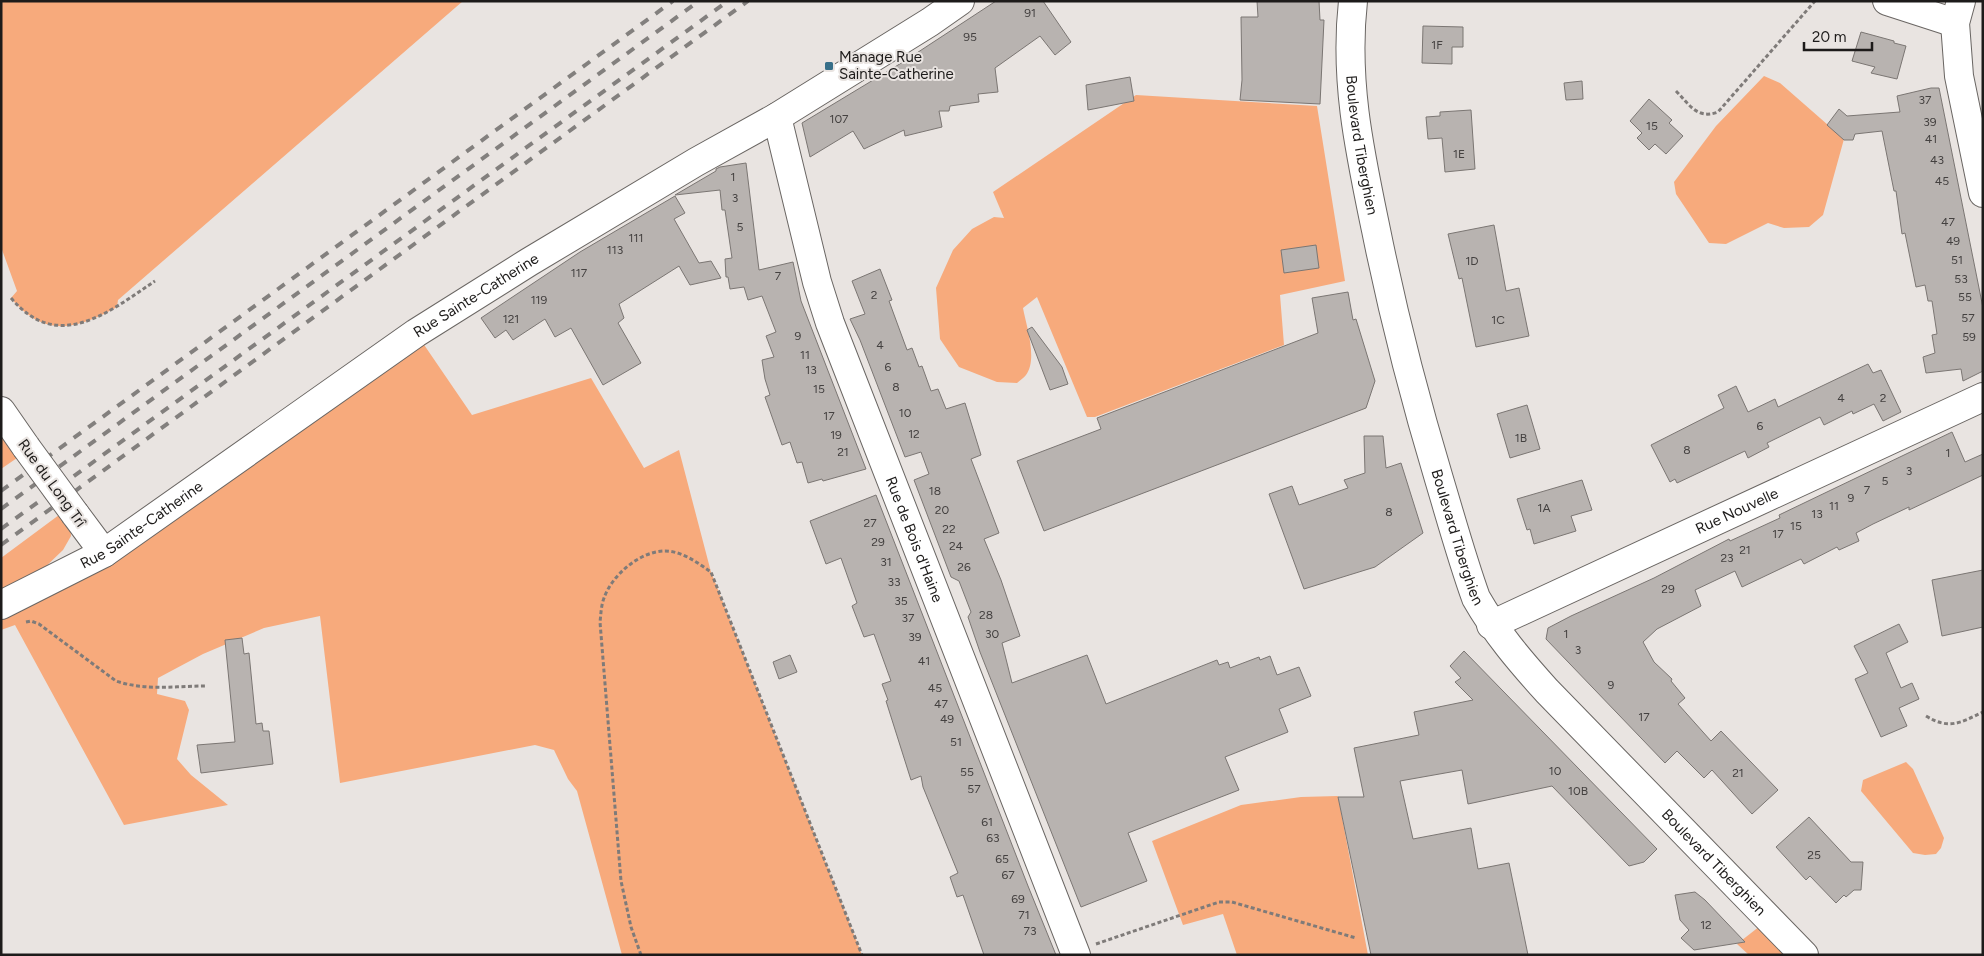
<svg xmlns="http://www.w3.org/2000/svg" width="1984" height="956" font-family="Figtree,sans-serif">
<style>
.green{fill:#f7aa7c}
.building{fill:#b8b3b0;stroke:#7b7673}
.lines{fill:none;stroke-linecap:round;stroke-linejoin:round}
.minor-casing{stroke:#6a6663;stroke-width:30}
.path{stroke:#7f7b79;stroke-width:3;stroke-dasharray:4 2.5;stroke-linecap:butt}
.minor{stroke:#fff;stroke-width:28}
.rail{stroke:#83807e;stroke-width:4;stroke-dasharray:9 9;stroke-linecap:butt}
.minor-bridge-casing{stroke:#6a6663;stroke-width:30;stroke-linecap:butt}
.minor-bridge{stroke:#fff;stroke-width:28}
.poi-dot{fill:#376f89;stroke:#e9e4e1;stroke-width:2}
.labels{text-anchor:middle;stroke-width:4;stroke-linejoin:round;paint-order:stroke}
.number-label{font-size:12px;fill:#444140}
.poi-label{font-size:15px;fill:#1d1b1a;stroke:#e9e4e1;text-anchor:start}
.street-label{font-size:15px;fill:#1d1b1a;stroke:#e9e4e1}
</style>
<rect width="100%" height="100%" fill="#e9e4e1"/>
<path class="green" d="M 1,1 L 463,1 L 118,300 L 117,307 C 77,329 45,339 11,298 L 17,291 L 1,247 Z
M 1764,76 L 1780,83 L 1844,139 L 1823,215 L 1809,227 L 1784,228 L 1768,223 L 1726,244 L 1709,243 L 1676,194 L 1674,182 L 1716,126 Z
M 1136,95 L 1317,106 L 1345,281 L 1280,295 L 1284,345 L 1095,417 L 1087,417 L 1037,297 L 1023,308 C 1026,325 1038,359 1026,375 C 1024,378 1020,380 1017,383 L 997,382 L 959,367 L 940,339 L 936,288 L 953,250 L 972,229 L 994,217 L 1004,218 L 993,192 Z
M 416,333 L 472,415 L 591,378 L 644,468 L 679,450 L 711,572 L 862,955 L 622,955 L 577,791 L 568,779 L 554,750 L 535,745 L 340,783 L 320,616 L 264,628 L 203,654 L 158,678 L 157,694 L 185,701 L 189,710 L 177,759 L 191,775 L 228,805 L 124,825 L 15,625 L 1,630 L 1,558 L 59,515 L 70,522 L 71,536 L 63,550 L 12,599 Z
M 1,416 L 17,458 L 1,469 Z
M 1906,762 L 1913,769 L 1944,838 L 1941,848 L 1936,854 L 1925,855 L 1913,853 L 1861,791 L 1863,780 Z
M 1338,796 L 1368,955 L 1237,955 L 1223,914 L 1183,925 L 1152,841 L 1241,805 L 1301,797 Z
M 1769,919 L 1804,955 L 1749,955 L 1737,944 Z"/>
<path class="building" d="M 996,1 L 1043,1 L 1071,42 L 1055,55 L 1040,36 L 995,68 L 998,92 L 978,94 L 979,102 L 950,106 L 949,111 L 939,111 L 942,127 L 905,136 L 904,130 L 864,149 L 853,131 L 810,157 L 802,123 L 903,62 Z
M 1257,1 L 1319,1 L 1320,20 L 1324,20 L 1320,104 L 1240,100 L 1242,80 L 1241,17 L 1258,17 Z
M 1423,26 L 1463,27 L 1463,47 L 1452,47 L 1452,64 L 1422,63 Z
M 1861,32 L 1894,41 L 1894,43 L 1906,46 L 1897,79 L 1871,73 L 1875,67 L 1852,61 Z
M 1130,77 L 1134,101 L 1088,110 L 1086,85 Z
M 1582,81 L 1583,99 L 1566,100 L 1564,83 Z
M 1931,88 L 1939,88 L 1983,308 L 1983,371 L 1963,381 L 1961,369 L 1926,373 L 1923,357 L 1935,353 L 1932,335 L 1937,334 L 1932,301 L 1928,301 L 1925,285 L 1916,287 L 1905,233 L 1902,234 L 1896,191 L 1894,191 L 1882,131 L 1855,134 L 1853,140 L 1844,140 L 1827,125 L 1839,109 L 1847,116 L 1900,112 L 1897,96 Z
M 1649,99 L 1672,120 L 1669,123 L 1683,136 L 1666,154 L 1655,144 L 1649,150 L 1637,138 L 1642,133 L 1630,121 Z
M 1471,110 L 1475,169 L 1445,172 L 1442,138 L 1428,139 L 1426,117 L 1440,116 L 1440,112 Z
M 746,163 L 759,270 L 793,262 L 801,301 L 866,469 L 823,481 L 822,479 L 808,483 L 802,462 L 797,463 L 790,442 L 782,445 L 765,397 L 770,395 L 765,379 L 762,360 L 774,357 L 766,336 L 776,332 L 762,296 L 748,300 L 744,287 L 730,289 L 728,277 L 726,277 L 725,259 L 732,258 L 725,210 L 722,210 L 720,190 L 675,195 L 716,171 L 716,169 L 720,167 Z
M 675,196 L 685,213 L 674,219 L 699,263 L 711,261 L 721,278 L 690,285 L 679,266 L 619,304 L 624,318 L 618,323 L 641,363 L 603,385 L 571,328 L 555,337 L 545,319 L 513,340 L 506,330 L 495,338 L 481,318 L 580,252 Z
M 1494,225 L 1506,291 L 1519,288 L 1529,336 L 1476,347 L 1462,278 L 1459,279 L 1448,234 Z
M 1316,245 L 1319,268 L 1284,273 L 1281,250 Z
M 880,269 L 892,300 L 889,301 L 907,350 L 912,348 L 919,367 L 922,366 L 931,391 L 938,389 L 946,409 L 965,403 L 981,455 L 971,459 L 999,533 L 984,539 L 1001,580 L 1020,636 L 1002,643 L 1012,683 L 1087,655 L 1106,704 L 1217,660 L 1219,665 L 1228,662 L 1230,668 L 1259,657 L 1260,660 L 1270,656 L 1277,675 L 1299,667 L 1311,696 L 1279,709 L 1288,732 L 1225,757 L 1239,790 L 1128,833 L 1147,881 L 1081,907 L 980,652 L 968,617 L 971,612 L 959,581 L 951,577 L 914,480 L 929,474 L 921,452 L 905,457 L 860,340 L 850,319 L 865,314 L 852,281 Z
M 1348,292 L 1353,320 L 1356,319 L 1375,381 L 1366,408 L 1044,531 L 1017,461 L 1101,429 L 1097,418 L 1318,333 L 1312,298 Z
M 1032,327 L 1062,367 L 1068,384 L 1050,390 L 1027,330 Z
M 1868,364 L 1873,373 L 1881,370 L 1901,412 L 1883,421 L 1874,404 L 1853,414 L 1852,411 L 1824,425 L 1820,417 L 1767,443 L 1769,447 L 1748,458 L 1745,451 L 1677,483 L 1675,479 L 1670,482 L 1651,445 L 1724,408 L 1718,395 L 1736,386 L 1748,412 L 1775,399 L 1778,407 Z
M 1527,405 L 1540,449 L 1510,458 L 1497,414 Z
M 1952,432 L 1965,462 L 1983,454 L 1983,475 L 1909,510 L 1909,507 L 1873,524 L 1856,533 L 1859,541 L 1839,550 L 1837,547 L 1804,564 L 1801,559 L 1742,587 L 1735,571 L 1695,590 L 1701,606 L 1657,629 L 1643,642 L 1654,662 L 1672,679 L 1671,681 L 1685,698 L 1678,704 L 1711,741 L 1721,731 L 1778,790 L 1752,814 L 1712,770 L 1704,778 L 1677,751 L 1665,763 L 1546,639 L 1548,628 L 1571,616 L 1654,578 L 1729,539 L 1730,541 L 1780,518 L 1779,515 Z
M 1364,436 L 1383,436 L 1386,468 L 1401,463 L 1423,533 L 1375,567 L 1304,589 L 1269,494 L 1292,486 L 1299,505 L 1348,488 L 1344,480 L 1365,473 Z
M 1582,480 L 1592,510 L 1571,516 L 1576,531 L 1534,544 L 1530,529 L 1527,530 L 1517,499 Z
M 876,495 L 1028,886 L 1056,955 L 984,955 L 963,895 L 957,897 L 950,877 L 958,873 L 923,787 L 921,776 L 911,780 L 886,701 L 888,700 L 882,684 L 891,681 L 874,634 L 864,637 L 852,606 L 857,603 L 841,558 L 826,564 L 810,521 Z
M 1983,570 L 1983,627 L 1942,636 L 1932,580 Z
M 1899,624 L 1908,642 L 1886,653 L 1901,688 L 1912,683 L 1919,699 L 1899,708 L 1907,726 L 1881,737 L 1855,679 L 1868,673 L 1854,646 Z
M 242,638 L 244,654 L 249,653 L 256,724 L 262,723 L 263,731 L 269,731 L 273,764 L 201,773 L 197,745 L 235,742 L 225,640 Z
M 1464,651 L 1657,849 L 1644,862 L 1629,866 L 1552,786 L 1468,804 L 1462,770 L 1400,781 L 1413,839 L 1471,828 L 1478,869 L 1509,863 L 1528,955 L 1371,955 L 1338,797 L 1364,797 L 1354,748 L 1419,735 L 1414,712 L 1473,700 L 1455,682 L 1461,678 L 1450,666 Z
M 790,655 L 797,672 L 779,679 L 773,662 Z
M 1809,817 L 1851,862 L 1863,862 L 1861,890 L 1854,890 L 1846,897 L 1844,895 L 1836,903 L 1810,876 L 1806,880 L 1776,847 Z
M 1695,892 L 1705,900 L 1745,942 L 1694,950 L 1681,938 L 1689,930 L 1680,920 L 1675,895 Z"/>
<g class="lines">
<g class="minor-casing">
<g id="minor">
<path id="s1" d="M 1353,1 C 1344,81 1360,153 1376,230 C 1393,314 1414,396 1439,479 C 1451,519 1462,559 1476,598 C 1496,633 1520,661 1547,691 L 1804,955"/>
<path d="M 1887,1 L 1955,23"/>
<path d="M 1961,1 L 1955,23 L 1959,76 L 1983,193"/>
<path id="s2" d="M 777,117 L 817,282 L 830,323 L 1076,955"/>
<path d="M 1,411 L 26,447"/>
<path d="M 75,514 L 104,553"/>
<path id="s3" d="M 1,605 L 104,553 L 416,333 L 529,262 L 696,162 L 777,117 L 930,22 L 960,1"/>
<path id="s4" d="M 1491,625 L 1983,397"/>
</g>
</g>
<path class="path" d="M 1676,91 C 1689,104 1697,120 1718,112 L 1815,1
M 11,298 C 58,354 109,312 155,281
M 26,622 L 31,621 L 39,624 L 116,681 C 145,691 176,686 206,686
M 1926,716 C 1949,730 1960,723 1983,712
M 1096,944 L 1219,902 L 1232,902 L 1356,938
M 641,955 L 631,927 L 621,881 L 600,622 C 601,614 601,606 604,598 C 612,575 640,551 665,551 C 682,551 698,563 711,572 L 862,955"/>
<use href="#minor" class="minor"/>
<path class="rail" d="M 1,491 L 673,1
M 1,509 L 699,1
M 1,529 L 728,1
M 1,545 L 748,1"/>
<g class="minor-bridge-casing">
<path id="minor-bridge" d="M 26,447 L 75,514"/>
</g>
<use href="#minor-bridge" class="minor-bridge"/>
</g>
<rect class="poi-dot" x="824" y="61" width="10" height="10" rx="2.5"/>
<g class="labels">
<g class="number-label">
<text x="1030" y="17">91</text>
<text x="970" y="41">95</text>
<text x="1437" y="49">1F</text>
<text x="1925" y="104">37</text>
<text x="839" y="123">107</text>
<text x="1930" y="126">39</text>
<text x="1652" y="130">15</text>
<text x="1931" y="143">41</text>
<text x="1459" y="158">1E</text>
<text x="1937" y="164">43</text>
<text x="733" y="181">1</text>
<text x="1942" y="185">45</text>
<text x="735" y="202">3</text>
<text x="1948" y="226">47</text>
<text x="740" y="231">5</text>
<text x="636" y="242">111</text>
<text x="1953" y="245">49</text>
<text x="615" y="254">113</text>
<text x="1957" y="264">51</text>
<text x="1472" y="265">1D</text>
<text x="579" y="277">117</text>
<text x="778" y="280">7</text>
<text x="1961" y="283">53</text>
<text x="874" y="299">2</text>
<text x="1965" y="301">55</text>
<text x="539" y="304">119</text>
<text x="1968" y="322">57</text>
<text x="511" y="323">121</text>
<text x="1498" y="324">1C</text>
<text x="798" y="340">9</text>
<text x="1969" y="341">59</text>
<text x="880" y="349">4</text>
<text x="805" y="359">11</text>
<text x="888" y="371">6</text>
<text x="811" y="374">13</text>
<text x="896" y="391">8</text>
<text x="819" y="393">15</text>
<text x="1841" y="402">4</text>
<text x="1883" y="402">2</text>
<text x="905" y="417">10</text>
<text x="829" y="420">17</text>
<text x="1760" y="430">6</text>
<text x="914" y="438">12</text>
<text x="836" y="439">19</text>
<text x="1521" y="442">1B</text>
<text x="1687" y="454">8</text>
<text x="843" y="456">21</text>
<text x="1948" y="457">1</text>
<text x="1909" y="475">3</text>
<text x="1885" y="485">5</text>
<text x="1867" y="494">7</text>
<text x="935" y="495">18</text>
<text x="1851" y="502">9</text>
<text x="1834" y="510">11</text>
<text x="1544" y="512">1A</text>
<text x="942" y="514">20</text>
<text x="1389" y="516">8</text>
<text x="1817" y="518">13</text>
<text x="870" y="527">27</text>
<text x="1796" y="530">15</text>
<text x="949" y="533">22</text>
<text x="1778" y="538">17</text>
<text x="878" y="546">29</text>
<text x="956" y="550">24</text>
<text x="1745" y="554">21</text>
<text x="1727" y="562">23</text>
<text x="886" y="566">31</text>
<text x="964" y="571">26</text>
<text x="894" y="586">33</text>
<text x="1668" y="593">29</text>
<text x="901" y="605">35</text>
<text x="986" y="619">28</text>
<text x="908" y="622">37</text>
<text x="992" y="638">30</text>
<text x="1566" y="638">1</text>
<text x="915" y="641">39</text>
<text x="1578" y="654">3</text>
<text x="924" y="665">41</text>
<text x="1611" y="689">9</text>
<text x="935" y="692">45</text>
<text x="941" y="708">47</text>
<text x="1644" y="721">17</text>
<text x="947" y="723">49</text>
<text x="956" y="746">51</text>
<text x="1555" y="775">10</text>
<text x="967" y="776">55</text>
<text x="1738" y="777">21</text>
<text x="974" y="793">57</text>
<text x="1578" y="795">10B</text>
<text x="987" y="826">61</text>
<text x="993" y="842">63</text>
<text x="1814" y="859">25</text>
<text x="1002" y="863">65</text>
<text x="1008" y="879">67</text>
<text x="1018" y="903">69</text>
<text x="1024" y="919">71</text>
<text x="1706" y="929">12</text>
<text x="1030" y="935">73</text>
</g>
<g class="poi-label">
<text x="839" y="62">Manage Rue<tspan x="839" dy="17">Sainte-Catherine</tspan></text>
</g>
<g class="street-label">
<text dy="5" stroke="none"><textPath href="#s1" startOffset="145">Boulevard Tiberghien</textPath></text>
<text dy="5" stroke="none"><textPath href="#s3" startOffset="568">Rue Sainte-Catherine</textPath></text>
<text transform="translate(52 483) rotate(54)" y="5">Rue du Long Trî</text>
<text dy="5" stroke="none"><textPath href="#s4" startOffset="271">Rue Nouvelle</textPath></text>
<text dy="5" stroke="none"><textPath href="#s3" startOffset="162">Rue Sainte-Catherine</textPath></text>
<text dy="5" stroke="none"><textPath href="#s1" startOffset="549">Boulevard Tiberghien</textPath></text>
<text dy="5" stroke="none"><textPath href="#s2" startOffset="445">Rue de Bois d'Haine</textPath></text>
<text dy="5" stroke="none"><textPath href="#s1" startOffset="969">Boulevard Tiberghien</textPath></text>
</g>
</g>
<rect width="1984" height="956" fill="none" stroke="#1d1b1a" stroke-width="5"/>
<path d="M1804 42v8h68v-8" fill="none" stroke="#1d1b1a" stroke-width="2.5"/>
<text x="1812" y="42" font-size="15" fill="#1d1b1a" stroke="#e9e4e1" stroke-width="4" paint-order="stroke">20 m</text>
</svg>
